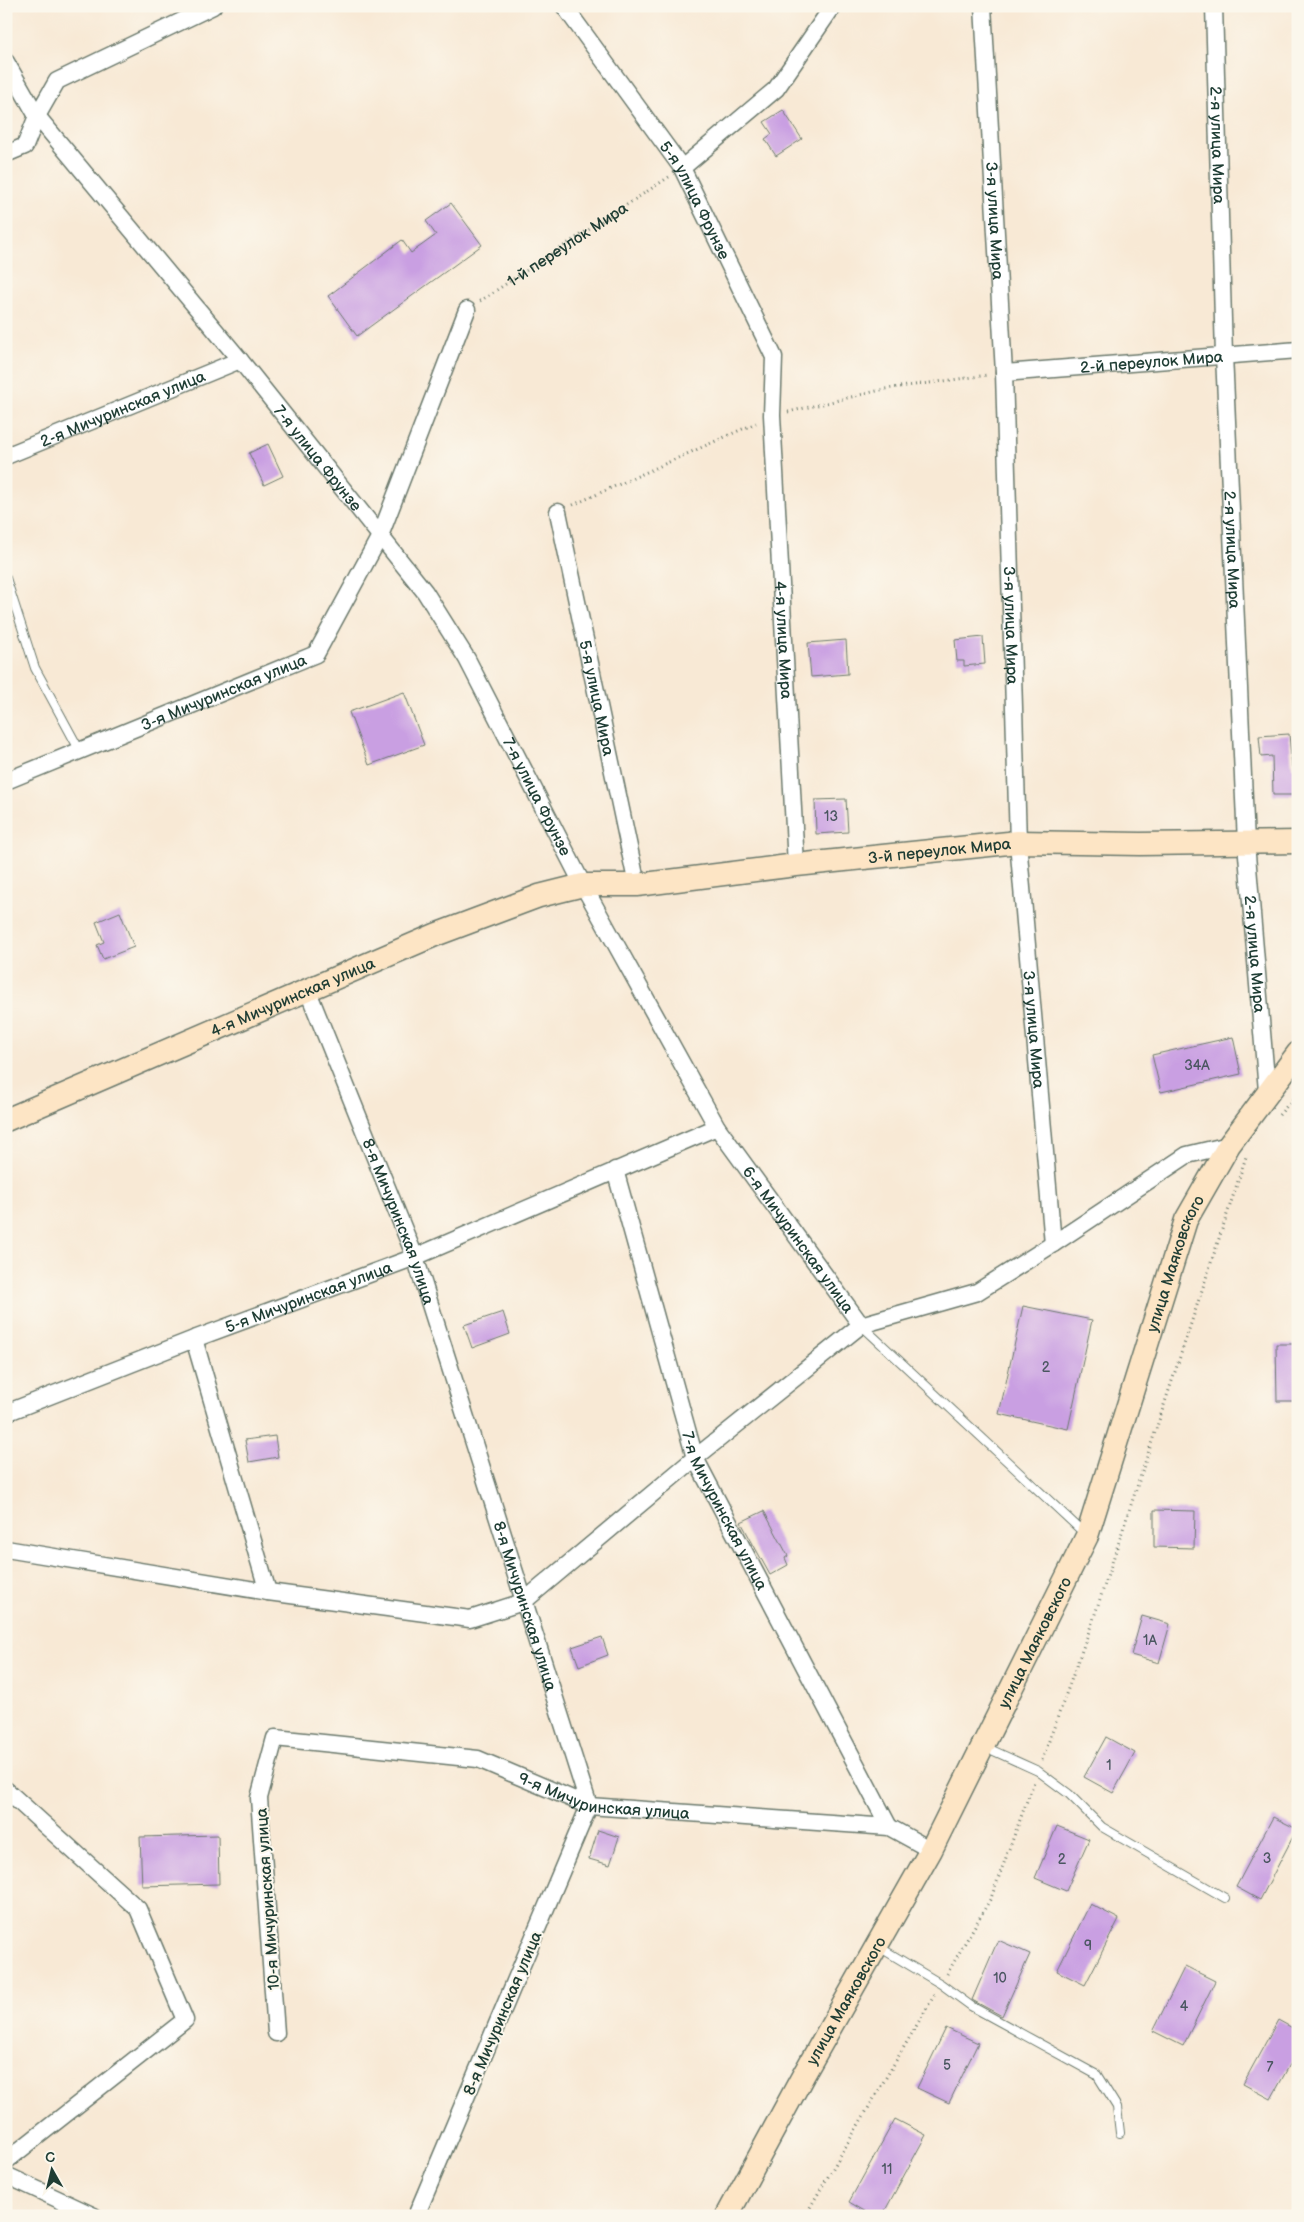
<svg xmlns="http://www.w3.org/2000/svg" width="1304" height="2222" font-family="'Balsamiq Sans',sans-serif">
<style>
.building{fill:#c99fe2}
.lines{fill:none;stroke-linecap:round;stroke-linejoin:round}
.lane-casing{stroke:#6b796c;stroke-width:10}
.street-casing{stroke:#6b796c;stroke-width:19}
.secondary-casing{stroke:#6b796c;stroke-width:25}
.path{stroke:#6b796c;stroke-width:3;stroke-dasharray:1 4;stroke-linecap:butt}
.lane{stroke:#fff;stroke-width:8}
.street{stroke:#fff;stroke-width:16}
.secondary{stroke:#fde5c5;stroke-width:22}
.labels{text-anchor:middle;stroke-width:4;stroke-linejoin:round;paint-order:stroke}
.number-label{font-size:14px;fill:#4a5660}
.street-label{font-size:16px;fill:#1f3d34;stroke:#fbf7ec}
</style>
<rect width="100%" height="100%" fill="#fbf7ec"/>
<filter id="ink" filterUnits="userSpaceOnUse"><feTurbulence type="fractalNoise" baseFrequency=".02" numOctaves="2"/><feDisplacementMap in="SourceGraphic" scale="10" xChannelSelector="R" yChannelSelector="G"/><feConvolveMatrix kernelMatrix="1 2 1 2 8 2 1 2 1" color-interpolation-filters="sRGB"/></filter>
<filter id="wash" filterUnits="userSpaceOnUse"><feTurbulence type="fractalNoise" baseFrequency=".0096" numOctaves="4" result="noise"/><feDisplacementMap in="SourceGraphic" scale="20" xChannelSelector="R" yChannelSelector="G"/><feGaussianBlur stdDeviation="1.12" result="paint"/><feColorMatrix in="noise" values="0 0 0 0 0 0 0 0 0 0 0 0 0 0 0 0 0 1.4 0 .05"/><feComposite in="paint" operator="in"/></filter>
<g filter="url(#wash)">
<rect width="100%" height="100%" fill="#f8e9d5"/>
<g id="blocks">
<path class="building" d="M 783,110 L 802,139 L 776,156 L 765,139 L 772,134 L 764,122 Z
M 451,203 L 482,245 L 357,336 L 328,296 L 402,240 L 411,253 L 436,235 L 426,221 Z
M 268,444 L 283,476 L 264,485 L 249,453 Z
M 983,637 L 985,664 L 964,666 L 964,661 L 957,661 L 955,640 Z
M 846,640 L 848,674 L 811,677 L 808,643 Z
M 404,692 L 424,745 L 369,765 L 349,712 Z
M 1289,734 L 1292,767 L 1298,767 L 1298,795 L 1273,795 L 1272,756 L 1261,757 L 1259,736 Z
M 846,799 L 848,832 L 816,834 L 815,800 Z
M 120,912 L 134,947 L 103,959 L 97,945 L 104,942 L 96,922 Z
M 1233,1037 L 1241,1074 L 1161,1092 L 1152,1055 Z
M 1023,1306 L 1092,1320 L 1068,1429 L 999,1414 Z
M 503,1312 L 510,1334 L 472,1348 L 464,1325 Z
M 1276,1344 L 1298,1344 L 1298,1401 L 1277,1401 Z
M 275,1436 L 278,1457 L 249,1462 L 245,1440 Z
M 1154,1510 L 1195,1511 L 1194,1548 L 1154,1547 Z
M 764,1511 L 788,1556 L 785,1558 L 788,1565 L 770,1575 L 741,1522 Z
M 1142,1616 L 1170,1624 L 1159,1663 L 1131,1655 Z
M 602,1637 L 608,1655 L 579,1666 L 572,1647 Z
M 1106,1737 L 1135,1753 L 1113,1793 L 1084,1777 Z
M 1273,1817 L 1297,1829 L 1260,1900 L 1236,1887 Z
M 1057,1826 L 1089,1839 L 1066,1891 L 1035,1878 Z
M 598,1830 L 619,1837 L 610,1865 L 589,1859 Z
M 218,1835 L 219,1884 L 142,1886 L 140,1837 Z
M 1090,1904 L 1119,1919 L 1085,1985 L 1057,1971 Z
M 998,1940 L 1030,1954 L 1002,2016 L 972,2000 Z
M 1185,1966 L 1215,1981 L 1183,2046 L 1153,2031 Z
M 1278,2020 L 1298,2031 L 1298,2050 L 1271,2099 L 1243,2084 Z
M 946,2028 L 978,2043 L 949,2103 L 917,2088 Z
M 895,2119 L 926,2135 L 882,2216 L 873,2216 L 849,2202 Z"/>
</g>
</g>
<g filter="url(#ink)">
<use href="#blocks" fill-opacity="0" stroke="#6b796c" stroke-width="1"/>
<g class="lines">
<g class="lane-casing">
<path id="lane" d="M 6,578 L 35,668 L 80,751
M 861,1325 L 1084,1533
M 985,1747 L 1038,1771 L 1069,1794 L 1102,1827 L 1225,1898
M 879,1947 L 941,1984 L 971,2006 L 1097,2075 L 1117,2107 L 1120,2133"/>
</g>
<g class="street-casing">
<g id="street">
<path id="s2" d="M 564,6 L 682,168 L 774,357 L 772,415 L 796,865"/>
<path id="s3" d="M 983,6 L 1004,373 L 1018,842 L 1053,1244"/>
<path id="s4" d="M 1214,6 L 1224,355 L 1246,843 L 1267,1091"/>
<path id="s5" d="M 6,62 L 37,116 L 240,360 L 425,592 L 467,659 L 583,885 L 717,1127 L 861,1325"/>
<path d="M 6,154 L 25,146 L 37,116 L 57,81 L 213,6"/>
<path d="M 682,168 L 776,89 L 833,6"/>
<path id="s6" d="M 1004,373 L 1298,350"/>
<path id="s7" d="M 6,456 L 240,360"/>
<path id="s8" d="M 558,512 L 637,885"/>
<path id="s9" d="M 6,781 L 316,654 L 380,536 L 467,310"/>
<path id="s10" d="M 307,989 L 415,1257 L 589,1806 L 416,2216"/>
<path id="s11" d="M 615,1170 L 695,1458 L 889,1827"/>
<path d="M 194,1339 L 268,1592"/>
<path id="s12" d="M 6,1413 L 194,1339 L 415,1257 L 717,1127"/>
<path d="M 6,1549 L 268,1592 L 470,1619 L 523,1602 L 695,1458 L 861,1325 L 977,1292 L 1053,1244 L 1187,1155 L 1229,1145"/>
<path d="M 6,1790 L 138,1909 L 185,2020 L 6,2161"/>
<path id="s13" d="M 276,2033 L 259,1798 L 275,1738 L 478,1759 L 589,1806 L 889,1827 L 931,1850"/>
<path d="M 6,2175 L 94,2216"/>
</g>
</g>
<g class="secondary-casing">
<g id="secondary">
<path id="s14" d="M 6,1120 L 435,935 L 539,896 L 583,885 L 637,885 L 796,865 L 1018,842 L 1140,844 L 1298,842"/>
<path id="s15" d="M 727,2216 L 804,2074 L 931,1850 L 1087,1536 L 1186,1220 L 1229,1145 L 1298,1053"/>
</g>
</g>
<g class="path">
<path id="s1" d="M 480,301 L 669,177"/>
<path d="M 788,412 L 885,389 L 988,375"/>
<path d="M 573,505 L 756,423"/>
<path d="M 1279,1115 L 1298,1093"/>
<path d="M 1042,1760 L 1092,1623 L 1246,1157"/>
<path d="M 947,1974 L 991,1898 L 1034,1782"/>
<path d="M 805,2216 L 935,1994"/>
</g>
<use href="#lane" class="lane"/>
<use href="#street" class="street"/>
<use href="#secondary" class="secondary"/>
</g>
</g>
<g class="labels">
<g class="number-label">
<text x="831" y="821">13</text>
<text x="1197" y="1070">34А</text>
<text x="1046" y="1372">2</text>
<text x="1150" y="1645">1А</text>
<text x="1109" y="1770">1</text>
<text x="1267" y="1863">3</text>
<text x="1062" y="1864">2</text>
<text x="1088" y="1950">9</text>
<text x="1000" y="1983">10</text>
<text x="1184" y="2011">4</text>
<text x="947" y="2070">5</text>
<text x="1270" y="2072">7</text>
<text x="887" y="2174">11</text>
</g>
<g class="street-label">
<text dy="6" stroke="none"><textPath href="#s4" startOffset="139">2-я улица Мира</textPath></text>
<text dy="6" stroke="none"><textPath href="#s2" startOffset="235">5-я улица Фрунзе</textPath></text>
<text dy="6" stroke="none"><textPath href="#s3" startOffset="215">3-я улица Мира</textPath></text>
<text dy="6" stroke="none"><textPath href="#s1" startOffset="104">1-й переулок Мира</textPath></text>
<text dy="6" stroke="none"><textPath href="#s6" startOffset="148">2-й переулок Мира</textPath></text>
<text dy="6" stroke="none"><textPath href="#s7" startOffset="126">2-я Мичуринская улица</textPath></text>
<text dy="6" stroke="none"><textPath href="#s5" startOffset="505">7-я улица Фрунзе</textPath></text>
<text dy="6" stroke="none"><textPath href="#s4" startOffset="544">2-я улица Мира</textPath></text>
<text dy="6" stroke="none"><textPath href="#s3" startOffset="620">3-я улица Мира</textPath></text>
<text dy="6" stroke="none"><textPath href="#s2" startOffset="694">4-я улица Мира</textPath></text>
<text dy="6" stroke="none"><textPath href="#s9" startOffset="235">3-я Мичуринская улица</textPath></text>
<text dy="6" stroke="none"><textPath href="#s8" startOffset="190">5-я улица Мира</textPath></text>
<text dy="6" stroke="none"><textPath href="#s5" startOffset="910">7-я улица Фрунзе</textPath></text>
<text dy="6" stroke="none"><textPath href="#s14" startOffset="982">3-й переулок Мира</textPath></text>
<text dy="6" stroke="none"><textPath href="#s4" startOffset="949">2-я улица Мира</textPath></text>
<text dy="6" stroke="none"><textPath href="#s14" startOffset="312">4-я Мичуринская улица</textPath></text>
<text dy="6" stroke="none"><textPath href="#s3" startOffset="1025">3-я улица Мира</textPath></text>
<text dy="6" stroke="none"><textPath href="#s10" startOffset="250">8-я Мичуринская улица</textPath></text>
<text dy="6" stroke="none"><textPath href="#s5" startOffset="1425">6-я Мичуринская улица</textPath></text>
<text dy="6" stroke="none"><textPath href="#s15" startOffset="1056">улица Маяковского</textPath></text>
<text dy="6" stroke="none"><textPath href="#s12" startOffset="324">5-я Мичуринская улица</textPath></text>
<text dy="6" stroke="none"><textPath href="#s11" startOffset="359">7-я Мичуринская улица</textPath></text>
<text dy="6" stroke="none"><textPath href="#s10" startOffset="655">8-я Мичуринская улица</textPath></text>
<text dy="6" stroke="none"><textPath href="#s15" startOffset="651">улица Маяковского</textPath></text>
<text dy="6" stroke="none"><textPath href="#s13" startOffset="635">9-я Мичуринская улица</textPath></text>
<text transform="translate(267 1899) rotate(-94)" y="6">10-я Мичуринская улица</text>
<text dy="6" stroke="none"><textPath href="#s15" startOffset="246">улица Маяковского</textPath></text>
<text transform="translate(502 2013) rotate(-67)" y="6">8-я Мичуринская улица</text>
</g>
</g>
<rect width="1304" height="2222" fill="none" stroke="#fbf7ec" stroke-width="25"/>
<g transform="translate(52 2170) rotate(352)" stroke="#fbf7ec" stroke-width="4" paint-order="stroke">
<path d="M0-4L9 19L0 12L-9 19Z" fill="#1f3d34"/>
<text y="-8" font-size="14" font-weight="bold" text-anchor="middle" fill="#1f3d34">С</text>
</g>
</svg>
